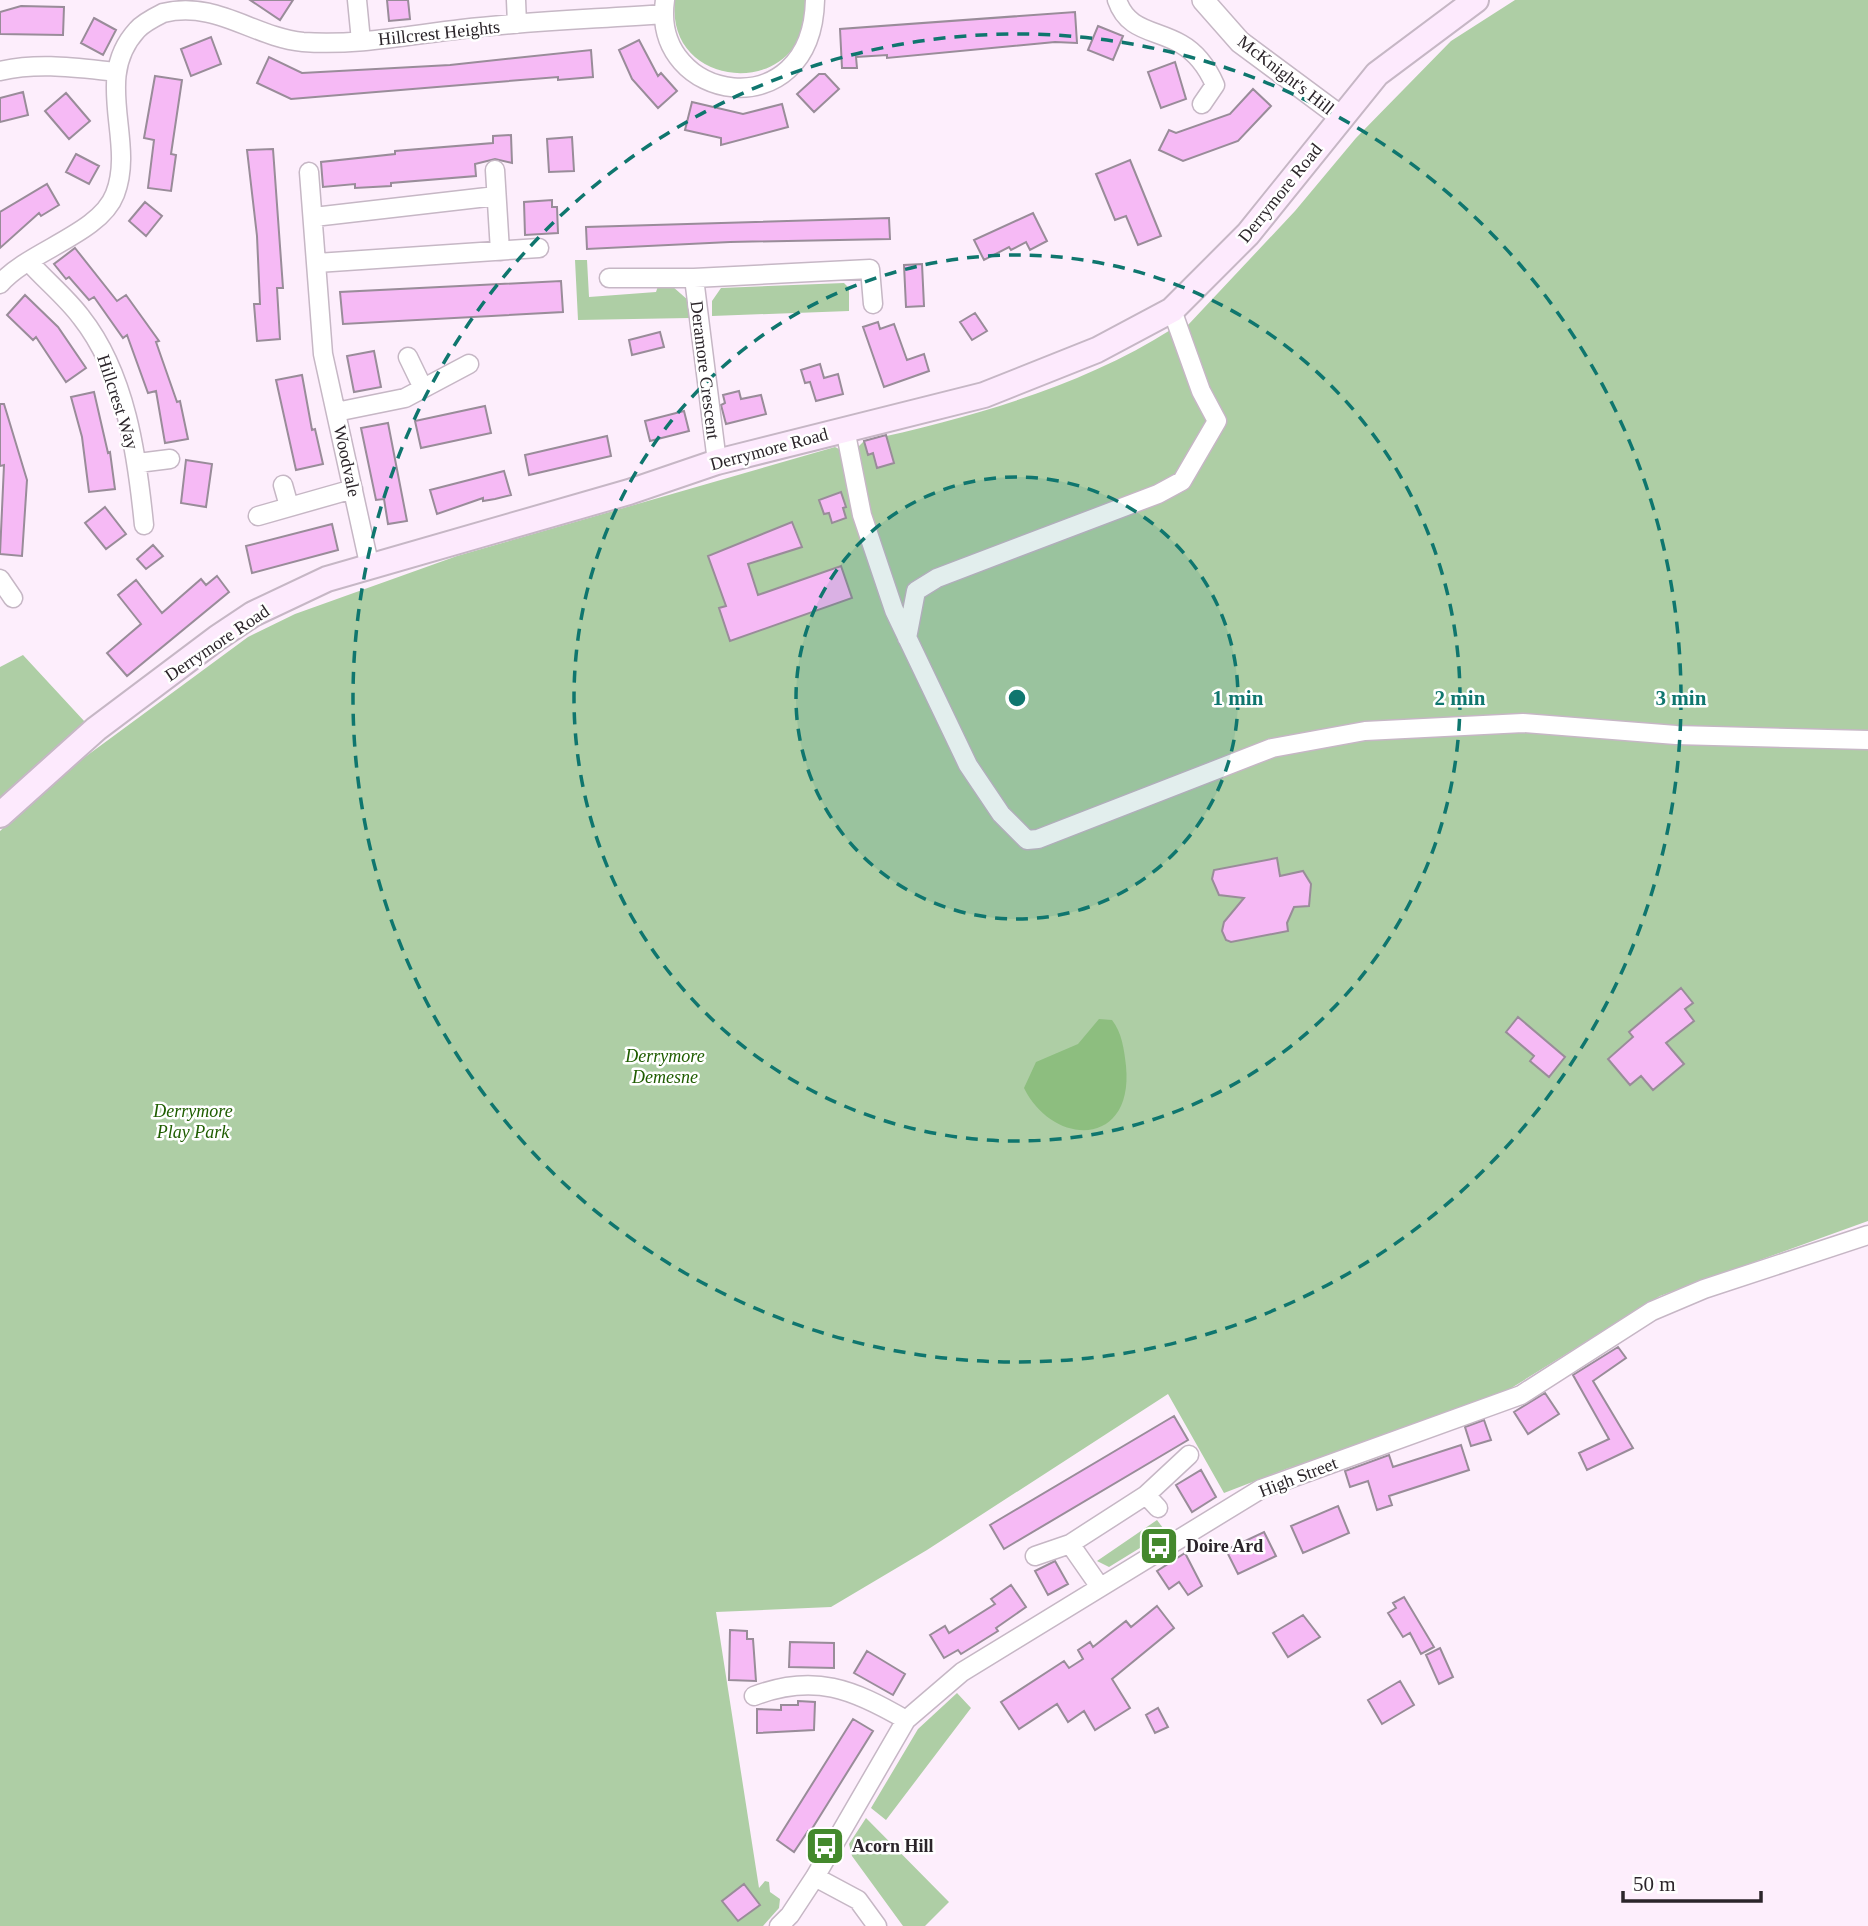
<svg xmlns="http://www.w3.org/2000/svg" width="1868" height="1926" font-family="Georgia,serif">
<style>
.green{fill:#aecea5}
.water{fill:#8dbe7f}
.building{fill:#f6baf5;stroke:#998c99;stroke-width:2}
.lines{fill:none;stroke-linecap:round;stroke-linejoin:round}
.minor-casing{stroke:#c6b7c5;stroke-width:21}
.tertiary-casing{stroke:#c6b7c5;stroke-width:24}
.secondary-casing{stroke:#c6b7c5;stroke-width:28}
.minor{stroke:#fff;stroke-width:18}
.tertiary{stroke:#fff;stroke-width:21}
.secondary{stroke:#fdeafd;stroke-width:24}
.ring{fill:none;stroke:#0f766e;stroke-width:3.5;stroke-dasharray:12 9}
.labels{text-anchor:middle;stroke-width:5;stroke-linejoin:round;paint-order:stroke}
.street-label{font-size:18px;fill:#2b252a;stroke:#fff}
.park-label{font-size:18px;font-style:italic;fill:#1f5d01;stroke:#fff}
.poi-label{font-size:18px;font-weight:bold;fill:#2b252a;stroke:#fff;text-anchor:start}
.centre{fill:#0f766e;stroke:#fff;stroke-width:3.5}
.ring-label{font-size:21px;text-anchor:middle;font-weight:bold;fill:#0f766e;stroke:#fff;stroke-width:5;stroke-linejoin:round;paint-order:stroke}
</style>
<rect width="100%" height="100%" fill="#fdeefc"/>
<path class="green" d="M 675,0 L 805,0 C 813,100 664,95 675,0 Z
M 1515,0 L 1868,0 L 1868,1221 L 1660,1296 L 1487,1403 L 1286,1469 L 1224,1493 L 1168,1394 L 927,1550 L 831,1607 L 716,1612 L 759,1888 L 765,1881 L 769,1882 L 770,1892 L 780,1899 L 779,1908 L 763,1926 L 0,1926 L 0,831 L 62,774 L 248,637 L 295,614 L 457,556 L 835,447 L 843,451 L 859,446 L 864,441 C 969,418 1081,387 1172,329 L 1175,332 L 1188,325 L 1295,211 L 1356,138 L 1451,41 Z
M 575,260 L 587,260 L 589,297 L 656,292 L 658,286 L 672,286 L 689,301 L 689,318 L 578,320 Z
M 844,283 L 849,288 L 849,311 L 712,316 L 712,301 L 721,288 Z
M 23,655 L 85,722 L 0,806 L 0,667 Z
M 1157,1520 L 1166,1532 L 1109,1567 L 1097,1561 Z
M 957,1693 L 971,1708 L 886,1820 L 871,1808 L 918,1729 Z
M 866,1818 L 949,1902 L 925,1926 L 903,1926 L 852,1856 L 849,1844 Z"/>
<path class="water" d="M 1099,1019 L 1112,1020 C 1122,1033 1124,1049 1126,1066 C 1134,1148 1053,1147 1024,1088 L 1036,1062 L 1078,1044 Z"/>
<path class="building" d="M 250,0 L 293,0 L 280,20 Z
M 387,0 L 408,0 L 410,19 L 389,21 Z
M 21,6 L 64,7 L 63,35 L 0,34 L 0,12 Z
M 1075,12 L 1077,43 L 1055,42 L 887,58 L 887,55 L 856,57 L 857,68 L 842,68 L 840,29 Z
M 94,18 L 116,30 L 103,55 L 81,43 Z
M 1098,26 L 1123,36 L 1113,60 L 1088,50 Z
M 211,37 L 221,64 L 191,76 L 181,49 Z
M 639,40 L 658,76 L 661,73 L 677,91 L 658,108 L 632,79 L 619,50 Z
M 591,50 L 593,77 L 558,80 L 558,77 L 291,99 L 257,83 L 269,57 L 302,73 L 450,65 Z
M 1175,62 L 1186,99 L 1161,108 L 1148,72 Z
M 819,74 L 825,74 L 839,89 L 814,112 L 797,94 Z
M 155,76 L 182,80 L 171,154 L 176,155 L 171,191 L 148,188 L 154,140 L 144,138 Z
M 1253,89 L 1271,106 L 1238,141 L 1183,161 L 1159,150 L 1169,130 L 1176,133 L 1230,114 Z
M 23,92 L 28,115 L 0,122 L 0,98 Z
M 66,93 L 90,121 L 69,139 L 45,111 Z
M 692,102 L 743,114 L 782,104 L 788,127 L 721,145 L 721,138 L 685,130 Z
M 511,135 L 512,163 L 495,159 L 475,164 L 476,176 L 391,183 L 391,186 L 355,188 L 355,184 L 323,187 L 321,162 L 395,154 L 395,151 L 493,143 L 493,136 Z
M 572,137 L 574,171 L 549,172 L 547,139 Z
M 273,149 L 283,288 L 277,288 L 280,339 L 257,341 L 254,304 L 260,304 L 257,236 L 247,150 Z
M 76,154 L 99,166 L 89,184 L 66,172 Z
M 1130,160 L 1161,236 L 1138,245 L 1126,216 L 1115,220 L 1096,174 Z
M 47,184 L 59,205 L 41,216 L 39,213 L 0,248 L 0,212 Z
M 552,200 L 552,207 L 557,207 L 558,233 L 525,235 L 524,202 Z
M 145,202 L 162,216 L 146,236 L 129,221 Z
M 1033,213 L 1047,241 L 1030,250 L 1026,242 L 1011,250 L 1009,247 L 984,260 L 974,240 Z
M 889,218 L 890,239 L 730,242 L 587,249 L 586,227 Z
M 75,248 L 117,301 L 126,295 L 159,341 L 156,342 L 177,402 L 180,401 L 188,439 L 165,443 L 156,391 L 148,393 L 127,335 L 123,338 L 94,297 L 89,300 L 69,277 L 66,279 L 54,264 Z
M 922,264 L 924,306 L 906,307 L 904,265 Z
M 561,281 L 563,312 L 343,324 L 340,292 Z
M 25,295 L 58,327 L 86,368 L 66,382 L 36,337 L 33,340 L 7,315 Z
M 975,313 L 987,331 L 972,340 L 960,322 Z
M 878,322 L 880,329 L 894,324 L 907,360 L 924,354 L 929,371 L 884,387 L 863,327 Z
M 660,332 L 664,347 L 632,355 L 629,340 Z
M 374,351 L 381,387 L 354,392 L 347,356 Z
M 820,364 L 824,378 L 838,374 L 843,394 L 816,401 L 810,382 L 805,383 L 801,370 Z
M 302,375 L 312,430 L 315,429 L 323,464 L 296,470 L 276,380 Z
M 739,391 L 741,399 L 761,395 L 766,414 L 726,424 L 721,405 L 725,403 L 723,395 Z
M 94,392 L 108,453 L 110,452 L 115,489 L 89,492 L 82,437 L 71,397 Z
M 0,404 L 4,404 L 27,480 L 22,556 L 0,554 L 4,465 L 0,466 Z
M 485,406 L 491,433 L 421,448 L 415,421 Z
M 684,411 L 689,431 L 650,441 L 645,421 Z
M 388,423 L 407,521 L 388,524 L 384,499 L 376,500 L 361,428 Z
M 886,435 L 894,463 L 877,468 L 873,453 L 868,455 L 864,441 Z
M 607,436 L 611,456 L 529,475 L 525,455 Z
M 186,460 L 212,464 L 206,507 L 181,503 Z
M 504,471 L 511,495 L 495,499 L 483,501 L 483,498 L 437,514 L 430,490 Z
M 841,492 L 846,507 L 843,508 L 846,518 L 832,523 L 829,513 L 824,514 L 819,500 Z
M 105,507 L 126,534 L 106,549 L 85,523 Z
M 792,522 L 802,547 L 748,564 L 758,595 L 841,566 L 852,598 L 730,641 L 719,608 L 726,606 L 708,556 Z
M 332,524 L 338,550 L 252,573 L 246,546 Z
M 153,545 L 163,556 L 146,569 L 137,559 Z
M 217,576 L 229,592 L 127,676 L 107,653 L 141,624 L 118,595 L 136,580 L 162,613 L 201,579 L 206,585 Z
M 1277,858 L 1280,876 L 1303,871 L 1311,884 L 1309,906 L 1294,907 L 1287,923 L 1288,931 L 1231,942 L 1226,940 L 1222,931 L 1224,922 L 1244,898 L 1219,895 L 1212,879 L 1214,870 Z
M 1681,988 L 1693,1003 L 1685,1009 L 1694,1021 L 1666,1043 L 1684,1064 L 1653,1090 L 1641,1076 L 1630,1085 L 1608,1059 L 1633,1037 L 1629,1032 Z
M 1518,1017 L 1565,1057 L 1549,1077 L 1530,1061 L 1534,1056 L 1506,1032 Z
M 1618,1347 L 1626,1358 L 1593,1381 L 1633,1448 L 1587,1470 L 1579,1453 L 1609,1439 L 1573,1375 Z
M 1545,1393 L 1559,1414 L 1528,1434 L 1514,1412 Z
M 1174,1416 L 1188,1440 L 1004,1549 L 990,1525 Z
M 1484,1420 L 1491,1440 L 1471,1446 L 1465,1427 Z
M 1461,1445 L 1469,1470 L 1389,1496 L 1392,1505 L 1377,1510 L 1368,1481 L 1350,1487 L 1345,1471 L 1389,1455 L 1393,1467 Z
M 1201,1470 L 1216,1497 L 1192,1512 L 1176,1485 Z
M 1338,1506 L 1349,1533 L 1303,1553 L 1291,1526 Z
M 1264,1532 L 1276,1556 L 1238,1574 L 1226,1550 Z
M 1185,1553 L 1202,1586 L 1188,1595 L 1179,1582 L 1169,1589 L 1157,1571 Z
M 1055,1561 L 1068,1584 L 1048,1595 L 1035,1571 Z
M 1011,1585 L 1026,1607 L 996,1628 L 998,1631 L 961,1654 L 958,1650 L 944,1658 L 930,1635 L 945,1626 L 949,1633 L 995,1604 L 991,1599 Z
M 1404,1597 L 1434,1647 L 1421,1654 L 1410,1633 L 1403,1637 L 1388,1613 L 1396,1608 L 1393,1603 Z
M 1157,1606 L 1174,1628 L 1112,1679 L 1130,1708 L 1095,1730 L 1084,1711 L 1068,1722 L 1057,1704 L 1019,1729 L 1001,1702 L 1064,1661 L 1069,1668 L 1083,1659 L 1078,1650 L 1090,1642 L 1093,1647 L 1126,1621 L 1131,1627 Z
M 1303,1615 L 1320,1637 L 1288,1657 L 1273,1633 Z
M 730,1630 L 747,1631 L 747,1639 L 753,1639 L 756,1681 L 729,1680 Z
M 790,1642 L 834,1643 L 834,1668 L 789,1667 Z
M 1440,1648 L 1453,1677 L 1439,1684 L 1426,1655 Z
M 867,1651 L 905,1674 L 893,1695 L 854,1673 Z
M 1400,1681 L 1414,1705 L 1382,1724 L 1368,1700 Z
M 798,1701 L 815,1702 L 814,1730 L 757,1733 L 757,1709 L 781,1710 L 781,1705 L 798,1705 Z
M 1158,1708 L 1168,1727 L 1155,1733 L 1146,1715 Z
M 853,1719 L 873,1731 L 810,1832 L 808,1831 L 794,1852 L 777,1840 Z
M 744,1884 L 760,1905 L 738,1921 L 722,1901 Z"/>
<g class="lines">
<g class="minor-casing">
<path id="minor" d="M 357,0 L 361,41
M 516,0 L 517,24
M 665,0 C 650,103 812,130 815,0
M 1117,0 C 1128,32 1155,29 1181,44 C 1197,53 1208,69 1215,85 L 1202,104
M 0,71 C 40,62 77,68 117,72
M 495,170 L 500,251
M 309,172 L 323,354 L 370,568
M 314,217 L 496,196
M 29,262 C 46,281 66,297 81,317 C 126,374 137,455 144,525
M 317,263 L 539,248
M 609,278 L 694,278 L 717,462
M 694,278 L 870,269 L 873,304
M 0,284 C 28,251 100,234 115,194 C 136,140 92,79 137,30 C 143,23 155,17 163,13 C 216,0 253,37 303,42 C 356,46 409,35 462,29 C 528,21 596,19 663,14
M 408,357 L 423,388
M 336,412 L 405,398 L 469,364
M 845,429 L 862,515 L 894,610 L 968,765 L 1001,814 L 1027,840 L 1038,839 L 1272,748 L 1365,731 L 1523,723 L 1676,735 L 1868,740
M 138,463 L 170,459
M 283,485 L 289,506
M 258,516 L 353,489
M 0,579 L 13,598
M 907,638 L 916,591 L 937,578 L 1158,494 L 1182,481 L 1217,421 L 1201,391 L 1172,310
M 1146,1495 L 1189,1455
M 1035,1556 L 1070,1544
M 1100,1587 L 1070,1544 L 1146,1495 L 1158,1508
M 754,1696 C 814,1673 853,1689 906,1720
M 815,1877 L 858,1900 L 877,1926
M 779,1926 L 790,1915 L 815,1877 L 906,1720 L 962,1672 L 1261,1489 L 1521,1395 L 1652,1311 L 1704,1289 L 1868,1235"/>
</g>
<g class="tertiary-casing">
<path id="tertiary" d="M 1203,0 L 1240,42 L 1341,117"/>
</g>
<g class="secondary-casing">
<path id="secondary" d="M 0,815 L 96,729 L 217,638 L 253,614 L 327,579 L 629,492 L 717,462 L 984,395 L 1097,350 L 1172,310 L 1248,234 L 1377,74 L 1476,0"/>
</g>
<use href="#minor" class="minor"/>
<use href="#tertiary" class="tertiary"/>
<use href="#secondary" class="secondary"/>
</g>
<circle cx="1017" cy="698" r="221" fill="#0f766e" fill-opacity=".12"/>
<g class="ring">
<circle cx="1017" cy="698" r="221"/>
<circle cx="1017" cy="698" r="443"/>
<circle cx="1017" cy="698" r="664"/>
</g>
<defs>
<g id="bus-square" transform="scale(2.0125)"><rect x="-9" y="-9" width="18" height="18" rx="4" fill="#44892d" stroke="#fff"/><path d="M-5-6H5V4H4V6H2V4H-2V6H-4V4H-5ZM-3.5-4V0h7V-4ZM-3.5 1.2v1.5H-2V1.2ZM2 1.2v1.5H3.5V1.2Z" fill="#fff"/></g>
</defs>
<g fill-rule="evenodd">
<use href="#bus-square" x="1159" y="1546"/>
<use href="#bus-square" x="825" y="1846"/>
</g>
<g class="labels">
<g class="street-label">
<text transform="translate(439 33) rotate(-6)" y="6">Hillcrest Heights</text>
<text transform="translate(1286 75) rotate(38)" y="6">McKnight's Hill</text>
<text transform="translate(1280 193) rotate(-51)" y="6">Derrymore Road</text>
<text transform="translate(705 370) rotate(83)" y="6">Deramore Crescent</text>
<text transform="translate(118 402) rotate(72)" y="6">Hillcrest Way</text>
<text transform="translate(769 449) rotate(-15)" y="6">Derrymore Road</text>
<text transform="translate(347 461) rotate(78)" y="6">Woodvale</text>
<text transform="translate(217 643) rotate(-34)" y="6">Derrymore Road</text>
<text transform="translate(1298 1477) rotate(-21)" y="6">High Street</text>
</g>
<g class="park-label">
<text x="665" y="1062">Derrymore<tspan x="665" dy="21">Demesne</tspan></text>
<text x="193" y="1117">Derrymore<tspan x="193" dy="21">Play Park</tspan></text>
</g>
<g class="poi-label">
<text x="1186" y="1552">Doire Ard</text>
<text x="852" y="1852">Acorn Hill</text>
</g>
</g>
<circle cx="1017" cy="698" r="10" class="centre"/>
<g class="ring-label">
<text x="1238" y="705">1 min</text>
<text x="1460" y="705">2 min</text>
<text x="1681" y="705">3 min</text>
</g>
<path d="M1623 1891v10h138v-10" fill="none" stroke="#2b252a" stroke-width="3.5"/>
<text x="1633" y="1891" font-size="21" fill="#2b252a" stroke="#ffffff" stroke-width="5" paint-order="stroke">50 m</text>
</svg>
